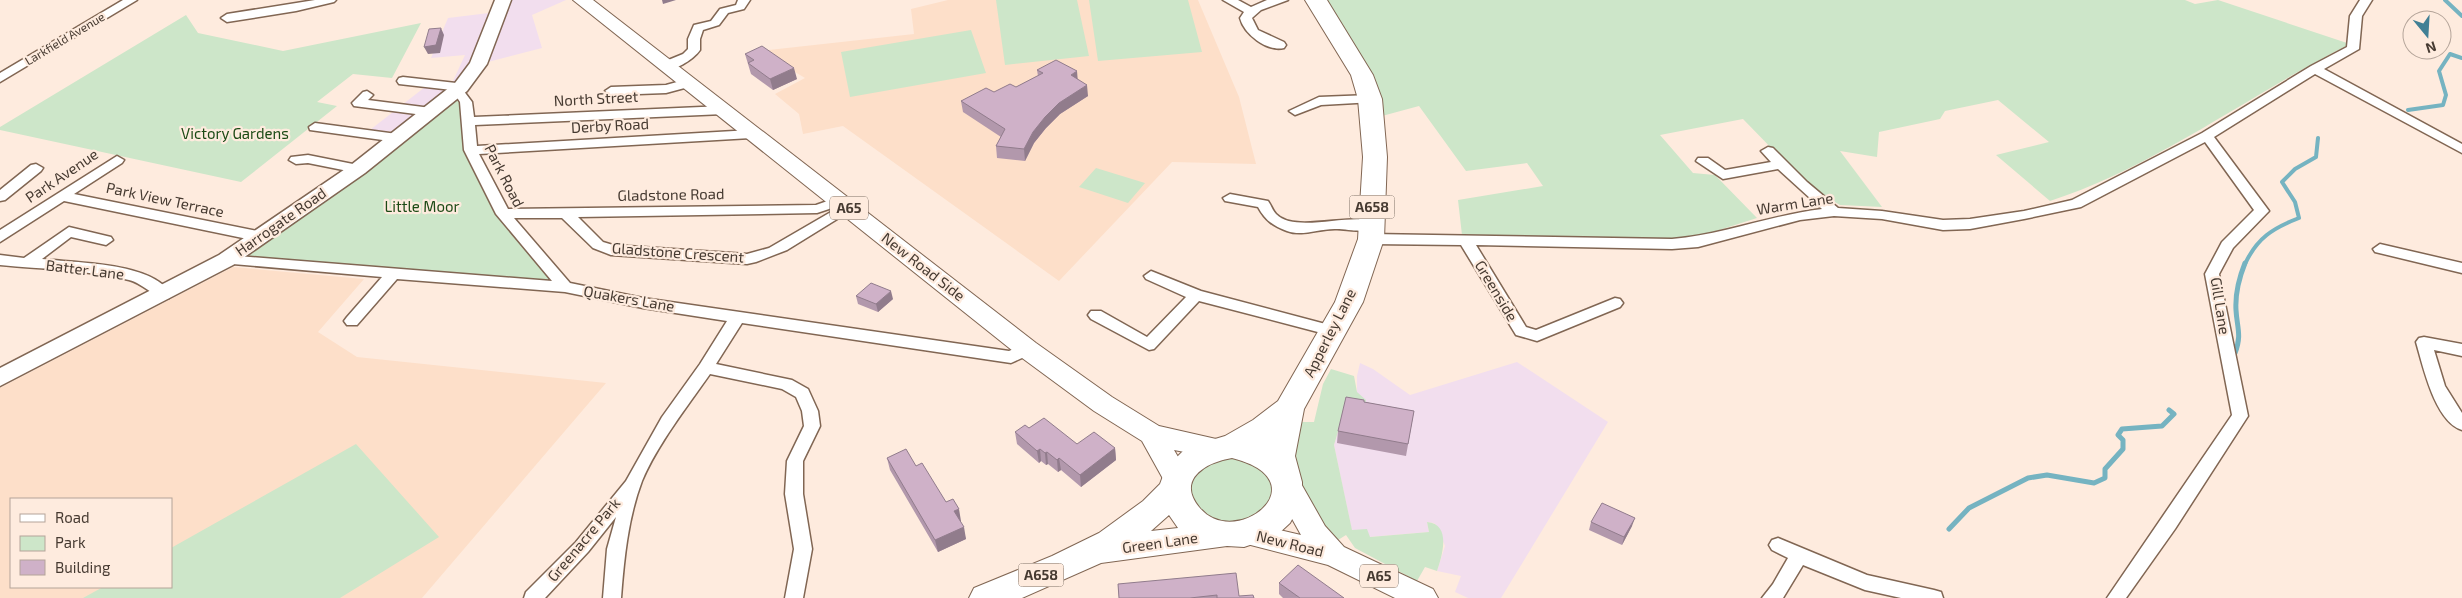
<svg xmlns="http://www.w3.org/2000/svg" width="2462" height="598" font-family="'Exo 2',sans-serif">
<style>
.commercial{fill:#f2deee}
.built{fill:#fddfc9;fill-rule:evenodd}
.green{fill:#cde6c9}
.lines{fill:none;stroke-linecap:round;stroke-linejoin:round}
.stream-far1{stroke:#75b3c1;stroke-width:4}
.stream{stroke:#75b3c1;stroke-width:5}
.street-casing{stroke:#816653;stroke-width:3}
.secondary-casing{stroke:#816653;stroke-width:3}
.primary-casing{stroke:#816653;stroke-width:2}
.highway-casing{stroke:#816653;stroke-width:2}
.street{fill:#fff;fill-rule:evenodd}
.secondary{fill:#fff;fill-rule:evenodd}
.primary{fill:#fff;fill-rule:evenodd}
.highway{fill:#fff;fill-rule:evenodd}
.wall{fill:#b298ac}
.shaded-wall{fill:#917c8c}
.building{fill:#cfb1c8;stroke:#917c8c}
.labels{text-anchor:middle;stroke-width:4.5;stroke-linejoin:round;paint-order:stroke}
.far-street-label{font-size:12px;fill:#463a31;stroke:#feebde}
.shield{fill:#feebde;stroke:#7d6f65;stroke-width:1}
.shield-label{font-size:14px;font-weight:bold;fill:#463a31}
.street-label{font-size:15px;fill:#463a31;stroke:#feebde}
.park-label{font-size:15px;fill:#1c4a15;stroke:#feebde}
</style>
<rect width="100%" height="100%" fill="#feebde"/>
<path class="commercial" d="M 495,0 L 566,0 L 532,15 L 542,48 L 488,62 L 400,132 L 370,130 L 425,87 L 453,81 L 465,55 L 431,58 L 448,18 L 489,13 Z
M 1517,362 L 1608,422 L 1501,598 L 1468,598 L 1455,592 L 1461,576 L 1437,571 L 1445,546 L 1437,526 L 1434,523 L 1427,522 L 1429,532 L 1369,537 L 1352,531 L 1334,445 L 1345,408 L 1357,392 L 1357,376 L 1360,363 L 1373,369 L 1410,395 Z"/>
<path class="built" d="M 948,0 L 1198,0 L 1239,97 L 1256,164 L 1172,162 L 1059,281 L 843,126 L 803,134 L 799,114 L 775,94 L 805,78 L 760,51 L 914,34 L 911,9 Z
M 233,267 L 364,279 L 318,332 L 357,357 L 606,383 L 422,598 L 0,598 L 0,388 ZM 11,499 L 171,499 L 171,587 L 11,587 Z"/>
<path class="green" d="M 996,0 L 1077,0 L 1089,56 L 1005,65 Z
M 1089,0 L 1188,0 L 1202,52 L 1098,61 Z
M 1324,0 L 2185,0 L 2195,4 L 2218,0 L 2350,44 C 2250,94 2157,166 2050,201 L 1996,155 L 2049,142 L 1998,100 L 1945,111 L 1940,119 L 1879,132 L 1877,157 L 1840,151 L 1882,207 L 1840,205 L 1810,188 L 1743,119 L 1660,135 L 1693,173 L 1715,175 L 1757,218 L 1691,239 L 1462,235 L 1458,200 L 1543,186 L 1527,163 L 1466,171 L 1419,106 L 1382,116 Z
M 186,15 L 198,33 L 283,51 L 421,23 L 392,78 L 353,74 L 317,102 L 337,106 L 241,182 L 0,130 L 0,127 Z
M 971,30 L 986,73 L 850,97 L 841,52 Z
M 457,91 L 466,102 L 471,150 L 503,214 L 565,287 L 226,260 Z
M 1096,168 L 1145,183 L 1128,203 L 1079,187 Z
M 1331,369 L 1354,376 L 1357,392 L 1366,400 L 1364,411 L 1345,408 L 1334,445 L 1352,530 L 1367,529 L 1370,537 L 1429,532 L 1427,522 C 1452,524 1442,556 1437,571 L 1425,567 L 1417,581 L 1355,548 L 1346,535 L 1338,540 C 1301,500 1289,476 1300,422 L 1314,422 L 1323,384 Z
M 356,444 L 439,537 L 340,598 L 83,598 L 103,587 L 171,587 L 171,548 Z
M 1242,456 L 1273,478 L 1274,501 L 1241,523 L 1212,521 L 1192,505 L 1189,483 L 1202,464 Z"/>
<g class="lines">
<path class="stream-far1" d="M 2445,0 L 2462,16
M 2408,110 L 2443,105 L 2446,95 L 2439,71 L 2450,54 L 2462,58
M 2245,264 C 2257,238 2273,228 2299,218 L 2295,202 L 2282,182 L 2295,169 L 2316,157 L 2318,138"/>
<path class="stream" d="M 2235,353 C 2242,335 2237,328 2236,310 C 2235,293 2239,278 2245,263
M 1949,529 L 1969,508 L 2028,478 L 2047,475 L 2094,483 L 2105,478 L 2105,469 L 2123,449 L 2123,440 L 2118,435 L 2122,429 L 2162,426 L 2174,414 L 2169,410"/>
<g class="street-casing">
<path id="street" d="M 123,0 L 137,0 L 0,82 L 0,73 Z
M 315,0 L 336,0 L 334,2 L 296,11 L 227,22 L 221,18 L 227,14 Z
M 738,0 L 750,0 L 744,9 L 728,13 L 719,25 L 703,30 L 700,39 L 700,50 C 693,60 674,72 661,69 L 659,66 L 661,63 L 683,54 L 688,49 L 688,39 L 694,25 L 711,21 L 720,9 L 736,5 Z
M 1223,0 L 1238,0 L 1251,7 L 1267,0 L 1288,0 L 1261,10 L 1252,18 L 1258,30 L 1284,42 L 1286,45 L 1284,48 C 1267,52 1244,34 1240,18 L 1244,12 Z
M 2360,0 L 2372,0 L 2362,16 L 2359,49 L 2324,69 L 2462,144 L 2462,153 L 2315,74 L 2214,137 L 2269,211 L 2233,248 L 2219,274 L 2248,416 L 2175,529 L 2126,598 L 2107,598 L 2232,415 L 2205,274 L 2222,242 L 2254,210 L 2205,142 L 2081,207 L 2024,219 L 1970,229 L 1943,230 L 1882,219 L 1834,216 L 1800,220 L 1698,247 L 1672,249 L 1476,245 L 1526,327 L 1536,330 L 1615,298 L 1620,299 L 1623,303 L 1620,307 L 1537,341 L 1516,335 L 1461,245 L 1371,244 L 1364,239 L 1371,234 L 1672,239 C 1723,235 1771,215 1822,209 L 1778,169 L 1723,179 L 1696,161 L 1698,158 L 1708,158 L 1725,170 L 1771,162 L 1761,151 L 1768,147 L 1773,148 L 1807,182 L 1838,208 L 1882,211 L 1943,220 L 1970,219 L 2024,211 L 2072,200 L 2202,133 L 2311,66 L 2347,47 L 2350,16 Z
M 403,77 L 465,84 L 467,87 L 463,90 L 472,102 L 474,117 L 724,106 L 730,110 L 724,114 L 475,125 L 477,146 L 751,130 L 758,134 L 751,138 L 479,154 L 508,209 L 816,205 L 839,197 L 846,201 L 844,204 L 817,213 L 578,217 L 603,242 L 613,245 L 747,254 L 769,248 L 843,205 L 848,204 L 855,208 L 787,250 L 756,262 L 747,264 L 611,255 L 593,248 L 562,218 L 514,218 L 570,283 L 643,298 L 1009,351 L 1027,343 L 1033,345 L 1035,349 L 1033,353 L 1011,363 L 742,323 L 716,364 L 792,380 L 808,389 L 818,411 L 820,426 L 803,461 L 803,494 L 812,549 L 803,598 L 785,598 L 794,549 L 785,494 L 787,461 L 804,426 L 802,411 L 796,397 L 782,389 L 710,374 C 687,407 657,445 642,481 C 628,518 624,559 621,598 L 603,598 L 607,549 L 616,517 L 588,552 L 545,598 L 524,598 L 526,592 L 576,542 L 626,481 L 662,417 L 700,364 L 727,321 L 643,308 L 565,292 L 397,279 L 357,325 L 347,325 L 344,321 L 347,317 L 382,277 L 221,263 L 219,260 L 226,255 L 552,281 L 496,214 L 464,150 L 460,102 L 452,90 L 399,84 L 397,81 L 399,78 Z
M 688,79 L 694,83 L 692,86 L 666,93 L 611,95 L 605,91 L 611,87 L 666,85 Z
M 367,91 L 373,95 L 368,100 L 431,108 L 437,112 L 431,116 L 354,106 L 352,103 L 363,92 Z
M 1370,95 L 1374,96 L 1376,99 L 1374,102 L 1321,105 L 1295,115 L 1289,111 L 1319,97 Z
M 315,123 L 397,134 L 404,138 L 397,142 L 310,130 L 309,127 Z
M 308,155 L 358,165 L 365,169 L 358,173 L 308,163 L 296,164 L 289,160 L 291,157 Z
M 117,156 L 124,160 L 122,163 L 74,194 L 262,232 L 269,237 L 262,242 L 64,201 L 0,242 L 0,230 Z
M 36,164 L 43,168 L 41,171 L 5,200 L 0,201 L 0,190 L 31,165 Z
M 1230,194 L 1268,201 C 1271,205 1273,211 1276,214 C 1297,236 1365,207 1378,226 C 1372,235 1347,229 1337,229 C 1320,228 1303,237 1287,231 C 1273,226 1265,220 1258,207 L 1225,201 L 1223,198 Z
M 69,227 L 111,237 L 113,240 L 106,245 L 71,237 L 42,259 C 76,263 152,262 171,294 L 169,298 C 157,301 145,284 129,280 C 88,270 42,269 0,265 L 0,255 L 24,258 Z
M 2380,244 L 2462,263 L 2462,273 L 2375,252 L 2373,249 Z
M 1151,271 L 1201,291 L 1333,326 L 1338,327 L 1341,331 L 1338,335 L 1333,336 L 1199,301 L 1154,349 L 1149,350 L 1091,319 L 1088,315 L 1091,311 L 1101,311 L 1147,337 L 1186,297 L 1146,279 L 1144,276 Z
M 2424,337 L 2462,344 L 2462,356 L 2434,350 L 2445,386 L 2462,413 L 2462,430 C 2435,422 2423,366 2416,342 L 2419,338 Z
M 1778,538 L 1867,575 L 1934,590 L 1941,592 L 1943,598 L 1901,598 L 1865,590 L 1803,565 L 1783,598 L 1762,598 L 1773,584 L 1788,558 L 1772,550 L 1769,545 L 1772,540 Z"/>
</g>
<g class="secondary-casing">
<path id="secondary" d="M 495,0 L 511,0 L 487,64 L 467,91 L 365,173 L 233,265 L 0,386 L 0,368 L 219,255 L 351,165 L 455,83 L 470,63 Z"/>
</g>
<g class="primary-casing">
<path id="primary" d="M 573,0 L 593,0 L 1036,343 L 1112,397 L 1159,426 L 1225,441 L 1229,448 L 1225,455 L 1216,458 L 1174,450 L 1191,479 L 1187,486 L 1177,490 L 1167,486 L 1142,441 L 1094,411 L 1018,355 Z
M 1289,477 L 1299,480 L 1325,526 L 1344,547 L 1433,589 L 1438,598 L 1395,598 L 1328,565 L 1235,541 L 1231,533 L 1235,525 L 1245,522 L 1301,535 L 1275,488 L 1279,480 Z"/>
</g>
<g class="highway-casing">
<path id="highway" d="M 1305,0 L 1327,0 L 1373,75 L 1382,99 L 1387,157 L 1384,239 L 1363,302 L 1304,409 L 1295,456 L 1302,482 L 1302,498 L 1295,514 L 1290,523 L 1276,536 L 1244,547 L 1227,546 L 1101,563 L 1022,598 L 969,598 L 974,588 L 1052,556 L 1099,533 L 1143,501 L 1160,484 L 1166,468 L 1183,451 L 1195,445 L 1225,436 L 1253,420 L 1278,401 L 1335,302 L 1358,239 L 1363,157 L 1358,99 L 1351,75 ZM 1232,458 C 1323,481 1235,552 1199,507 C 1176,479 1207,462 1232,458 ZM 1169,515 L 1178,528 L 1151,531 Z"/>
</g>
<use href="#street" class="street"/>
<use href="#secondary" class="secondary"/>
<use href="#primary" class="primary"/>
<use href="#highway" class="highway"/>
</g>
<path class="wall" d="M 745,54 L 797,79 L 773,90 L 751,74 Z
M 1037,70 L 1077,79 L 1088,96 L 1060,114 L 1046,128 L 1034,143 L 1025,161 L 997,158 L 996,146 L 1001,137 L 963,112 L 961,101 L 1016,87 L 1038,76 Z
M 856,296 L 893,299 L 878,312 L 858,304 Z
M 1364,402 L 1414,411 L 1406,456 L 1337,443 L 1338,431 Z
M 1029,428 L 1077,444 L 1115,448 L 1116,460 L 1081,487 L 1061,470 L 1058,472 L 1048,464 L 1046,465 L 1041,461 L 1039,463 L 1017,444 L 1015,432 Z
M 887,458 L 916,466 L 961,521 L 960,522 L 966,539 L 938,552 L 890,470 Z
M 1591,522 L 1632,526 L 1622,545 L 1589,530 Z
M 1279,583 L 1344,598 L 1283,598 L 1279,594 Z
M 1118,584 L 1239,596 L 1254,598 L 1119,598 Z"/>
<path class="shaded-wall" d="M 662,0 L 676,0 L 663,4 Z
M 441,28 L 444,35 L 440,53 L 428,54 L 424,47 Z
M 794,68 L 797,79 L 773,90 L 770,79 Z
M 1077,71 L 1078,83 L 1071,75 Z
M 1087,85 L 1088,96 L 1060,114 L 1046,128 L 1034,143 L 1025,161 L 1024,149 L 1033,132 L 1045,117 L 1059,103 Z
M 891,291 L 893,299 L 878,312 L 876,304 Z
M 1115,448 L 1116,460 L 1081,487 L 1080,475 Z
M 1040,449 L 1041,461 L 1039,463 L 1037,451 Z
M 1047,452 L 1048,464 L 1046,465 L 1045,453 Z
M 1059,458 L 1061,470 L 1058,472 L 1057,460 Z
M 959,509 L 961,521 L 957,523 L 954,511 Z
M 1635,518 L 1632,526 L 1622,545 L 1624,537 Z
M 964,527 L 966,539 L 938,552 L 935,540 Z"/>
<path class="building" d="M 441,28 L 436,45 L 424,47 L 429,29 Z
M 762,46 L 794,68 L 770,79 L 748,63 L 754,60 L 745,54 Z
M 1056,60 L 1077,71 L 1071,75 L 1087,85 L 1059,103 L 1045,117 L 1033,132 L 1024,149 L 996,146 L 1005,129 L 961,101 L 986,88 L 994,92 L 1010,84 L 1016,87 L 1043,73 L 1037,70 Z
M 871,283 L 891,291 L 876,304 L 856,296 Z
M 1346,397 L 1364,400 L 1364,402 L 1414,411 L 1408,444 L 1338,431 Z
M 1044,418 L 1077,444 L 1094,432 L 1115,448 L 1080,475 L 1059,458 L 1057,460 L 1047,452 L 1045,453 L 1040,449 L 1037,451 L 1015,432 L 1025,425 L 1029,428 Z
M 906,449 L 916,466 L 922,463 L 946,502 L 953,499 L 959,509 L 954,511 L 964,527 L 935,540 L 887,458 Z
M 1602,503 L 1635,518 L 1624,537 L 1591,522 Z
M 1298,565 L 1344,598 L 1300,598 L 1279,583 Z
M 1236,573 L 1239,596 L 1253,595 L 1254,598 L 1217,598 L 1217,595 L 1190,598 L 1119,598 L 1118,584 Z"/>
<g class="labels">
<g class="far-street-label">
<text transform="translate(65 39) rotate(-31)" y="4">Larkfield Avenue</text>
</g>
<g class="shield">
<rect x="1349.5" y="195.5" width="45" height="23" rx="4"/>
<rect x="830" y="196.5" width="38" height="23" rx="4"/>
<rect x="1018.5" y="563.5" width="45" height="23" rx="4"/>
<rect x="1360" y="564.5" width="38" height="23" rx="4"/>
</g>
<g class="shield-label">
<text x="1372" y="212">A658</text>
<text x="849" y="213">A65</text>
<text x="1041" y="580">A658</text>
<text x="1379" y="581">A65</text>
</g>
<g class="street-label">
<text transform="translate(596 99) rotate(-3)" y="5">North Street</text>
<text transform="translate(610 126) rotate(-3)" y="5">Derby Road</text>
<text transform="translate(62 176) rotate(-34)" y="5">Park Avenue</text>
<text transform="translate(504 176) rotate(63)" y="5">Park Road</text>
<text transform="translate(671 195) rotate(-1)" y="5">Gladstone Road</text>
<text transform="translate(165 200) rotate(12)" y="5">Park View Terrace</text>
<text transform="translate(1795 204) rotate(-9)" y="5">Warm Lane</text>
<text transform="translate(281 222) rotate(-35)" y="5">Harrogate Road</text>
<text transform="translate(678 253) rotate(4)" y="5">Gladstone Crescent</text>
<text transform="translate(923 267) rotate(38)" y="5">New Road Side</text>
<text transform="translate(85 270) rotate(7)" y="5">Batter Lane</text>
<text transform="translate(1496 291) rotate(59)" y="5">Greenside</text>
<text transform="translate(629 299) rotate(10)" y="5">Quakers Lane</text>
<text transform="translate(2220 306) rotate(81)" y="5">Gill Lane</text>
<text transform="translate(1330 333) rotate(-63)" y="5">Apperley Lane</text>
<text transform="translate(584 540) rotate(-50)" y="5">Greenacre Park</text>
<text transform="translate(1160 543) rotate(-8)" y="5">Green Lane</text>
<text transform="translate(1290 544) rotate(14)" y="5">New Road</text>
</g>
<g class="park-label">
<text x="235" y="139">Victory Gardens</text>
<text x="422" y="212">Little Moor</text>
</g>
</g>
<rect x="10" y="498" width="162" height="90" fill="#feebde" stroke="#b4a499"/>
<rect x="20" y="514" width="25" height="8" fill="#ffffff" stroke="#b4a499"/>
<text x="55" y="523" font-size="15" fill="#463a31">Road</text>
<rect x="20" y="536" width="25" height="15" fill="#cde6c9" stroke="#b4a499"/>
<text x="55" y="548" font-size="15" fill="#463a31">Park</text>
<rect x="20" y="560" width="25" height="15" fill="#cfb1c8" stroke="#b4a499"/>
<text x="55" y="573" font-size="15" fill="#463a31">Building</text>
<g transform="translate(2427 35) rotate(162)"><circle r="24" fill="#feebde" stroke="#b4a499"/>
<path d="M0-4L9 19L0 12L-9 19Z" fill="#418095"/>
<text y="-8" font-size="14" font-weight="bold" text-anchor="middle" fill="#463a31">N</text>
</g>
</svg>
